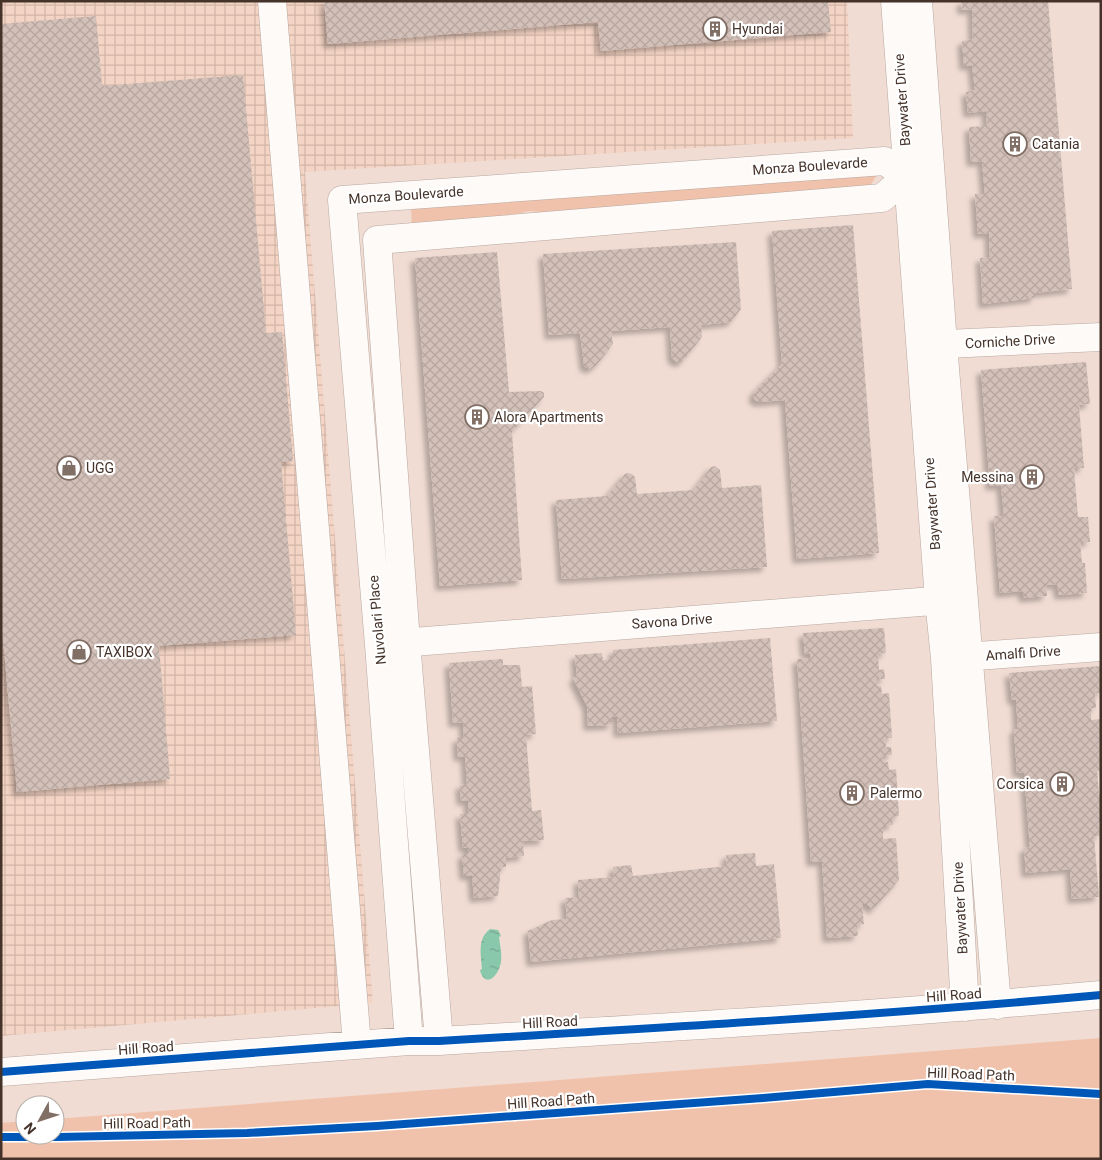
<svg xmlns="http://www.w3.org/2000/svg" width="1102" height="1160" font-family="Roboto,sans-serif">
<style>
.industrial{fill:url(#industrial-grid)}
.green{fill:#f1c2ab}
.water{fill:url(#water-ripples)}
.building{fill:url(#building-cross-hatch);filter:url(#shadow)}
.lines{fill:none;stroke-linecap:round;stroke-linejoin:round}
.minor-casing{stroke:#b8a79f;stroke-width:29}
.minor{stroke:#fdfaf8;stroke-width:28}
.cycleway-casing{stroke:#fff;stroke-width:11}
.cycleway{stroke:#0057b8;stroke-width:8}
.labels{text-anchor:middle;stroke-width:4.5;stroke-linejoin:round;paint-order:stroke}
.poi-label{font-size:14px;fill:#45332a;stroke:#fff;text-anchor:start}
.street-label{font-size:14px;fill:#45332a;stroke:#fff}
</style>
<defs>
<pattern id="industrial-grid" width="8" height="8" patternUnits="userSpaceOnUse" patternTransform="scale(1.25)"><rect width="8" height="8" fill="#f4d4c4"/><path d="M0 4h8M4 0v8" fill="none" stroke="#d3b6a9"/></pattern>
<pattern id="water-ripples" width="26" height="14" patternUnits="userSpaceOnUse" patternTransform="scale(1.25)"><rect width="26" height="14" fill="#8ac8ac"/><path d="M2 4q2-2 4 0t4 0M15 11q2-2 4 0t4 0" fill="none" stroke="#73a38c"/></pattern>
<pattern id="building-cross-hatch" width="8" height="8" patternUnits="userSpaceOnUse" patternTransform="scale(1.25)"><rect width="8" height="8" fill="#d3c1b9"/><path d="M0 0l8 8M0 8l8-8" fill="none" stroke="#b6a69f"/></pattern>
<filter id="shadow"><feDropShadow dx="-4.5" dy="4.5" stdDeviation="2.5" flood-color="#0004"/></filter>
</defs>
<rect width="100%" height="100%" fill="#f0dcd3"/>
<path class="industrial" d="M 1,1 L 847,1 L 853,138 L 305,172 L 373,1003 L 1,1036 Z"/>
<path class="green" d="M 877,175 L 868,189 L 551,213 L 530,211 L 512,215 L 412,229 L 411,202 Z
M 1101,1038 L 1101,1159 L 1,1159 L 1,1123 L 25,1121 L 25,1135 L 55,1135 L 55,1119 Z"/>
<path class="water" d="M 490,929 L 498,930 L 501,936 L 499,937 C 500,946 503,958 500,966 C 496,979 484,987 480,970 L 482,969 C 481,954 477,939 490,929 Z"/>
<path class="building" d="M 324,1 L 828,1 L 831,32 L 601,51 L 598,22 L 328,44 Z
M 961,1 L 1048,1 L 1072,289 L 1035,293 L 1035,298 L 983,304 L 980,258 L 990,257 L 989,233 L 978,234 L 975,194 L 985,194 L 982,161 L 971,162 L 969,127 L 987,126 L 986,111 L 968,113 L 966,92 L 975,90 L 972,65 L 964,66 L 962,41 L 973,39 L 972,9 L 962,10 Z
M 96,16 L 102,86 L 243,75 L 266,333 L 282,332 L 293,461 L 281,462 L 296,635 L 159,646 L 170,779 L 17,792 L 1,617 L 1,24 Z
M 853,225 L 879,553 L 797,559 L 785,400 L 759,402 L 755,400 L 753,396 L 755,391 L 782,364 L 772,231 Z
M 736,242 L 741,309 L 731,322 L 701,325 L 702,337 L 682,362 L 677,362 L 672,358 L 670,327 L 611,331 L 613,344 L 597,365 L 591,369 L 585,367 L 584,365 L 580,333 L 549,335 L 543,254 Z
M 497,252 L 509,392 L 541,391 L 544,393 L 544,397 L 512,432 L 522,580 L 440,586 L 415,258 Z
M 1086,362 L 1090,404 L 1079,405 L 1084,468 L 1074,468 L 1078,517 L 1088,517 L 1090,542 L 1080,542 L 1082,563 L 1085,563 L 1087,593 L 1059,595 L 1057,584 L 1046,585 L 1047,596 L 1023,598 L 1023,591 L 1000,593 L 994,516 L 1004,516 L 1001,485 L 990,486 L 981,370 Z
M 715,466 L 720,470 L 722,488 L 761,485 L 767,567 L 562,579 L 556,500 L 607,496 L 625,474 L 628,473 L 632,474 L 635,477 L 637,494 L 694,490 L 711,467 Z
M 884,628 L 886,653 L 878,654 L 879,670 L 884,669 L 885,679 L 876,679 L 877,686 L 881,686 L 882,694 L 889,693 L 892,738 L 885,738 L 886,747 L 891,747 L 892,755 L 882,756 L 883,762 L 888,762 L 889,770 L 896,769 L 899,816 L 892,817 L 893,825 L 883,826 L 883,839 L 896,838 L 899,880 L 873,910 L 867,904 L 862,904 L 864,924 L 857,925 L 858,936 L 827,938 L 822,861 L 811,862 L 797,659 L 811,658 L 810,653 L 805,654 L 803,633 Z
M 770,638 L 777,721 L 618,733 L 617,716 L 612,717 L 612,725 L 588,726 L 587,706 L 573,678 L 577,677 L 575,655 L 602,653 L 603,660 L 613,659 L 613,650 Z
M 503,659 L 503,665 L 520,665 L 522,687 L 532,686 L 536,734 L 526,735 L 532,811 L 541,810 L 544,840 L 523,841 L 524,856 L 506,858 L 506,867 L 501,867 L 498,896 L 474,898 L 472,875 L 464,876 L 462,854 L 468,854 L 468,847 L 463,848 L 460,814 L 469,814 L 468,800 L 461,801 L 460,785 L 467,784 L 465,756 L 458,757 L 457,738 L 464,738 L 463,722 L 453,723 L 449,663 Z
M 1101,666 L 1101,693 L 1095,693 L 1096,708 L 1091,708 L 1091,720 L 1101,719 L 1101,771 L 1097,771 L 1099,794 L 1101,794 L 1101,822 L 1099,822 L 1100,836 L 1094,836 L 1099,897 L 1072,899 L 1070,869 L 1026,873 L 1024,848 L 1030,847 L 1024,772 L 1017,773 L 1014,729 L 1018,729 L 1016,700 L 1012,700 L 1009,673 Z
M 755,853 L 756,866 L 774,864 L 781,938 L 531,962 L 528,931 L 552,920 L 567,919 L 565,898 L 579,897 L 578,880 L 614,877 L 613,867 L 631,865 L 633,876 L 727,866 L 726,855 Z"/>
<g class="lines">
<g class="minor-casing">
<path id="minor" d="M 272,1 L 357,1045
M 895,1 L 939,600 L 945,658 L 965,1007
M 918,1 L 943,344 L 997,1005
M 342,200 L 379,645 L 409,1041
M 342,200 L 885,161 L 907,177
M 377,240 L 406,642 L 439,1041
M 377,240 L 882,198 L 907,177 L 921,176
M 924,345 L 1101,337
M 388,644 L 958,599
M 950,658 L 1101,647
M 1,1072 L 409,1041 L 439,1041 C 660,1028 881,1015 1101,995"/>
</g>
<use href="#minor" class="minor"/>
<g class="cycleway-casing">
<path id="cycleway" d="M 1,1072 L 409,1041 L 439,1041 C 660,1028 881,1015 1101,995
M 1,1137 L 59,1137 L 247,1133 L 377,1126 L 763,1098 L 928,1084 L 1101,1094"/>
</g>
<use href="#cycleway" class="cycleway"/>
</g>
<defs>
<g id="building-ring" transform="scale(1.25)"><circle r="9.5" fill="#fff" stroke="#816e65" stroke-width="1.5"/><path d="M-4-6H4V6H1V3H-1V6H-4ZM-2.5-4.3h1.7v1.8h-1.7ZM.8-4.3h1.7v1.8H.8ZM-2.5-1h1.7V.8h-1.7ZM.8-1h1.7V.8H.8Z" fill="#816e65"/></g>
<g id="shop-ring" transform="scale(1.25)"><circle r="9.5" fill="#fff" stroke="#816e65" stroke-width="1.5"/><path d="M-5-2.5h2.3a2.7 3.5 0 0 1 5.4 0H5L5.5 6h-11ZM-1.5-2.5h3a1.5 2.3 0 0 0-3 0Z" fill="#816e65"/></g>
</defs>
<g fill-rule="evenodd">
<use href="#building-ring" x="715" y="29"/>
<use href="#building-ring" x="1015" y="144"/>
<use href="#building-ring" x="477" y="417"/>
<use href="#shop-ring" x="69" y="468"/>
<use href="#building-ring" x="1032" y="477"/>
<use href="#shop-ring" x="79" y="652"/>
<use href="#building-ring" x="1062" y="784"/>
<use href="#building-ring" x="852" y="793"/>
</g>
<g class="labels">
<g class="poi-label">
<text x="732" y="34">Hyundai</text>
<text x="1032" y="149">Catania</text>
<text x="494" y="422">Alora Apartments</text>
<text x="86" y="473">UGG</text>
<text x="1014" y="482" text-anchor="end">Messina</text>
<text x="96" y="657">TAXIBOX</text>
<text x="1044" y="789" text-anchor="end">Corsica</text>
<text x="870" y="798">Palermo</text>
</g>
<g class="street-label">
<text transform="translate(902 100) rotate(-94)" y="5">Baywater Drive</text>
<text transform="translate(810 166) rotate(-4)" y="5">Monza Boulevarde</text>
<text transform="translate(406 195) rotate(-4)" y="5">Monza Boulevarde</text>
<text transform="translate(1010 341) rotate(-3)" y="5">Corniche Drive</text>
<text transform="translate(932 504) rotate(-94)" y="5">Baywater Drive</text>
<text transform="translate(377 620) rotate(-95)" y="5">Nuvolari Place</text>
<text transform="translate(672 621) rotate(-4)" y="5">Savona Drive</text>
<text transform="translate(1023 653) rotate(-4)" y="5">Amalfi Drive</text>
<text transform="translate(960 908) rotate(-93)" y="5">Baywater Drive</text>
<text transform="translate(954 995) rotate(-4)" y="5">Hill Road</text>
<text transform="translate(550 1022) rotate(-3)" y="5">Hill Road</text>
<text transform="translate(146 1048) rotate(-4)" y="5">Hill Road</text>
<text transform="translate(971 1074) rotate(2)" y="5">Hill Road Path</text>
<text transform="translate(551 1101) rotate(-4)" y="5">Hill Road Path</text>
<text transform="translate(147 1123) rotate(-1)" y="5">Hill Road Path</text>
</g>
</g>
<rect width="1102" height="1160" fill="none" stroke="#45332a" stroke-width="5"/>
<g transform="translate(40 1120) rotate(230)"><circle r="24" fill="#ffffff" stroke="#b5adaa"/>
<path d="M0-4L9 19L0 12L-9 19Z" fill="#816e65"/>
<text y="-8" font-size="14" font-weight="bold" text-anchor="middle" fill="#45332a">N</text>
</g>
</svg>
